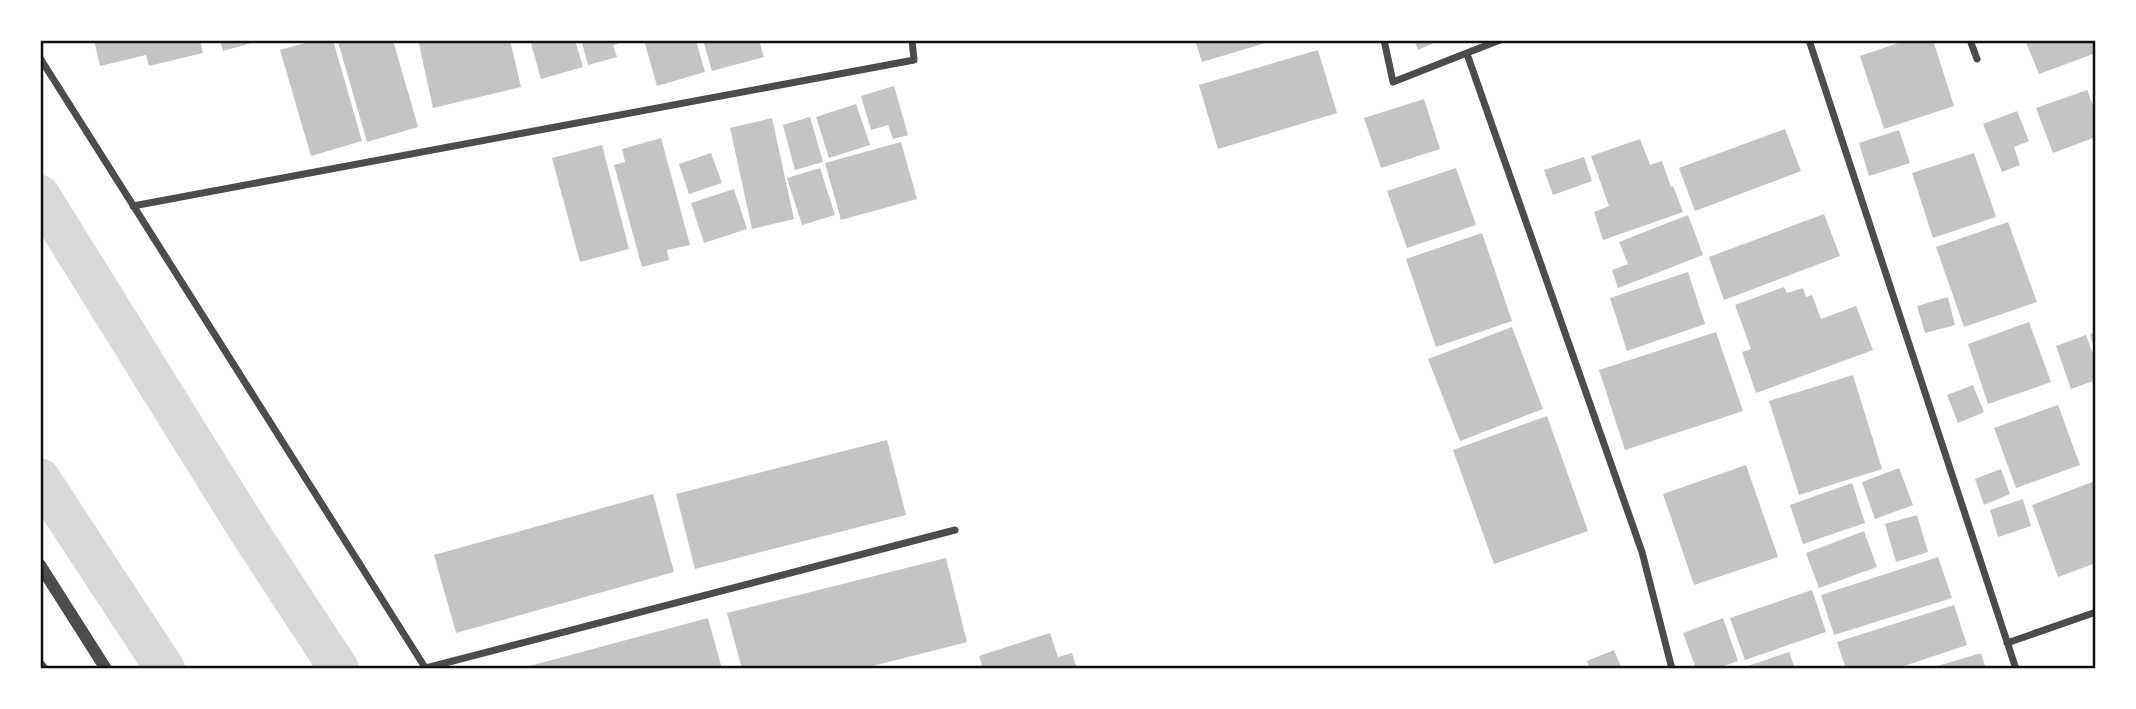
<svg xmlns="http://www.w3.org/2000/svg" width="2136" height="709" font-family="'Golos Text',sans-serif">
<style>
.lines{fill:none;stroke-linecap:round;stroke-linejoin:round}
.canal{stroke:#d9d9d9;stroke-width:40}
.building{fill:#c4c4c4}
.minor{stroke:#4c4c4c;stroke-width:7}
.tertiary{stroke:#4c4c4c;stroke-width:12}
.neatline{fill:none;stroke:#111;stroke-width:2.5}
</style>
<rect width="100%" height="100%" fill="#fff"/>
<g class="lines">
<path class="canal" d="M 40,195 L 245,525 L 339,669
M 40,478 L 165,669"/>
</g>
<path class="building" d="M 94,40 L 200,40 L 203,53 L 149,66 L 146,55 L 100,66 Z
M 220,40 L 259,40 L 259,41 L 223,51 Z
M 316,40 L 333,40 L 362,141 L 311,156 L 280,50 Z
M 343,40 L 393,40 L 418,127 L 367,142 L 338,42 Z
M 418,40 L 510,40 L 521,87 L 433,108 Z
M 530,40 L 575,40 L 583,67 L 541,79 Z
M 581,40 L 627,40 L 627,41 L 613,45 L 617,57 L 588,65 Z
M 644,40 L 696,40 L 705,72 L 657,86 Z
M 703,40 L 759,40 L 764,57 L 712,71 Z
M 1195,40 L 1272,40 L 1272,41 L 1202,62 Z
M 1414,40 L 1441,40 L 1418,50 Z
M 1907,40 L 1933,40 L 1954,106 L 1884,129 L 1860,56 Z
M 2025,40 L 2096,40 L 2096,53 L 2039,74 Z
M 1318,50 L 1337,113 L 1218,149 L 1199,85 Z
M 894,86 L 908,135 L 893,139 L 888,125 L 871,130 L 861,96 Z
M 2087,90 L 2096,113 L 2096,137 L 2053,153 L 2036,108 Z
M 1424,99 L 1440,149 L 1381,168 L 1364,118 Z
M 856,104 L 870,145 L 829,158 L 816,117 Z
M 2017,111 L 2029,141 L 2014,147 L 2020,165 L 2002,172 L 1983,124 Z
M 810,117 L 823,162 L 795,170 L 783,125 Z
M 772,118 L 794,219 L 752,229 L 730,128 Z
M 1785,129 L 1801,171 L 1695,211 L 1679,168 Z
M 1899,130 L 1910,163 L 1869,176 L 1859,143 Z
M 661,138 L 690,245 L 667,250 L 669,260 L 642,267 L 614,165 L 625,162 L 622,149 Z
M 1640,139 L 1650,165 L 1662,161 L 1671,187 L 1673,186 L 1683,212 L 1603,240 L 1594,212 L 1609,206 L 1591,156 Z
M 901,142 L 917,199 L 841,220 L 825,163 Z
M 602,145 L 629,249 L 580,262 L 552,158 Z
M 711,153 L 722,183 L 689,194 L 679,164 Z
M 1974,153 L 1996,217 L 1933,238 L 1912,173 Z
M 1584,157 L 1592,181 L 1553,195 L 1544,170 Z
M 820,168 L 835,215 L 802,225 L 787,178 Z
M 1456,168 L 1476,225 L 1407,248 L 1387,191 Z
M 734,189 L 747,229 L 704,243 L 691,203 Z
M 1824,214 L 1840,256 L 1724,300 L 1709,257 Z
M 1688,215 L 1703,255 L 1618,288 L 1612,270 L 1628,264 L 1619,242 Z
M 2008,222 L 2037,302 L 1964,327 L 1936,247 Z
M 1482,233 L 1512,321 L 1436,347 L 1406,259 Z
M 1688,272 L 1705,324 L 1627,351 L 1610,298 Z
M 1784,287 L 1787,293 L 1803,288 L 1806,297 L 1812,295 L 1821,319 L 1856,306 L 1873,350 L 1756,393 L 1742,352 L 1751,349 L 1735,305 Z
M 1948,297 L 1955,325 L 1925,333 L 1917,306 Z
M 2029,322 L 2051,382 L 1988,404 L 1968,344 Z
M 1512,327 L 1543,409 L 1460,441 L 1428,359 Z
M 1716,332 L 1743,411 L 1625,450 L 1599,370 Z
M 2096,332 L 2096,350 L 2095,350 L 2090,334 Z
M 2086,335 L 2096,362 L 2096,380 L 2071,389 L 2056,346 Z
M 1853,375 L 1882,469 L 1799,495 L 1769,401 Z
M 1973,385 L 1984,412 L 1958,423 L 1947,395 Z
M 2058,405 L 2080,465 L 2016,488 L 1994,428 Z
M 1547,416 L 1588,531 L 1494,564 L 1453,450 Z
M 887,440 L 906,515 L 695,569 L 676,494 Z
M 1746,465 L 1778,557 L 1694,585 L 1663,494 Z
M 1899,468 L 1913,505 L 1875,519 L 1862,482 Z
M 2001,469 L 2010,494 L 1984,505 L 1975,479 Z
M 2095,481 L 2096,563 L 2058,577 L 2032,505 Z
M 1852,483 L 1865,523 L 1803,544 L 1790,505 Z
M 653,494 L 674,572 L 456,633 L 434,555 Z
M 2023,499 L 2031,526 L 1998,537 L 1990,510 Z
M 1917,515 L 1928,552 L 1896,562 L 1885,524 Z
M 1864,531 L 1877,567 L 1819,588 L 1806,553 Z
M 1938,557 L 1952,598 L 1834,635 L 1821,595 Z
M 946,558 L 967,642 L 861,669 L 742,669 L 727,613 Z
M 1812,590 L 1826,632 L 1745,660 L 1730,618 Z
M 1954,605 L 1967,645 L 1895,669 L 1846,669 L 1837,642 Z
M 708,618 L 722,669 L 522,669 L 522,668 Z
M 1723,618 L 1738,661 L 1716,669 L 1696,669 L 1683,633 Z
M 1050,633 L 1058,657 L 1072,653 L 1077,669 L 983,669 L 979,656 Z
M 1614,650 L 1622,669 L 1590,669 L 1587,661 Z
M 1789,652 L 1795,669 L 1742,669 L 1742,668 Z
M 1981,653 L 1986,669 L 1931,669 L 1931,668 Z"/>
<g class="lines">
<path class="minor" d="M 1384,40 L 1393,82 L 1500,40
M 1809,40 L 2016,669
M 1970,40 L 1977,59
M 1467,54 L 1642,552 L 1672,669
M 40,58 L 426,669
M 133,206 L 914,60 L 912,40
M 2007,643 L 2096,612
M 426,668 L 955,530"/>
<path class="tertiary" d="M 40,565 L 106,669
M 40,666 L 42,669"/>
</g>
<rect width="2136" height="709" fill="none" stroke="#ffffff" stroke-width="84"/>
<rect x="42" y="42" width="2052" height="625" class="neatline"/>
</svg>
